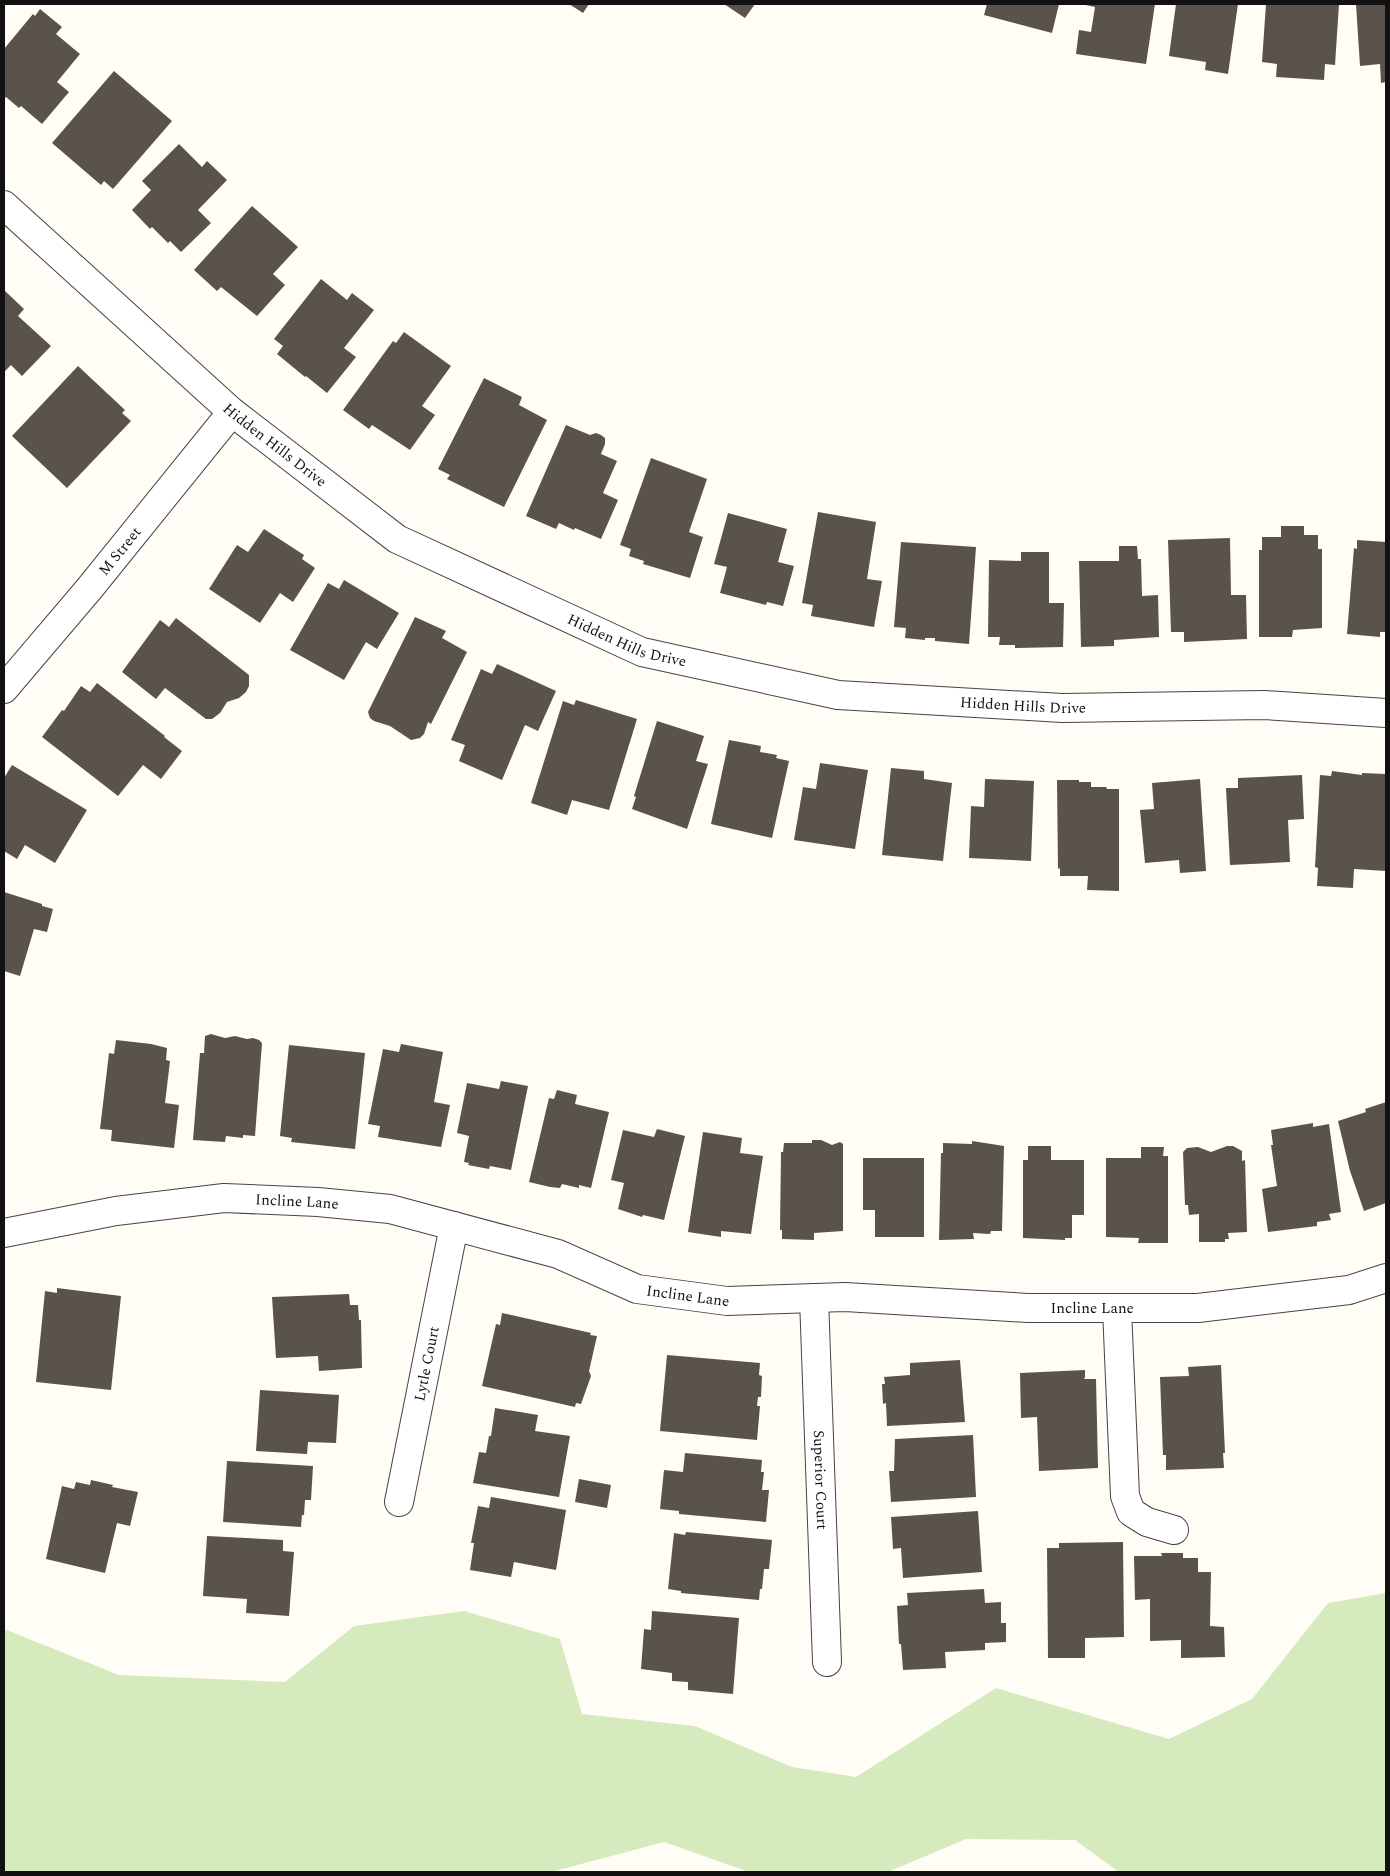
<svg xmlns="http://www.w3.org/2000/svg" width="1390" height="1876" font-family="Spectral,serif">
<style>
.green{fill:#d5ebbd}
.building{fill:#5a524d}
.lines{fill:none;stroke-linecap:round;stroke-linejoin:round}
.minor-casing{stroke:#444;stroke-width:30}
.minor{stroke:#fff;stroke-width:28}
.labels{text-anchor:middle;stroke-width:5;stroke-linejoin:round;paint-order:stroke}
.street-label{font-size:15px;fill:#111;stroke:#fff}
</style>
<rect width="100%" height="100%" fill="#fffdf5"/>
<path class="green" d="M 1386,1593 L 1386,1872 L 1119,1872 L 1075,1840 L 966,1839 L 888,1872 L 749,1872 L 664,1842 L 551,1872 L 4,1872 L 4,1629 L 119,1675 L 285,1682 L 354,1626 L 464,1611 L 560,1639 L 582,1714 L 695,1726 L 792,1767 L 856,1777 L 996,1688 L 1169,1739 L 1252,1699 L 1328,1603 Z"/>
<path class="building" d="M 569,4 L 589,4 L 583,13 Z
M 724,4 L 755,4 L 745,18 Z
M 987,4 L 1059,4 L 1052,33 L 984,15 Z
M 1081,4 L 1155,4 L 1146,64 L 1076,54 L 1079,30 L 1091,32 L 1095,7 Z
M 1176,4 L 1238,4 L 1228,74 L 1205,70 L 1206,62 L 1169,56 Z
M 1266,4 L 1339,4 L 1335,65 L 1325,64 L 1324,80 L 1276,77 L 1277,64 L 1262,62 Z
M 1356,4 L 1386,4 L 1386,82 L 1381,83 L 1380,64 L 1360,66 Z
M 40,9 L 62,27 L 56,34 L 80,54 L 57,82 L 69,92 L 42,124 L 21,106 L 19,108 L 6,97 L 4,99 L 4,49 L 33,14 L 35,16 Z
M 114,71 L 172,121 L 113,189 L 104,181 L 101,185 L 52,143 Z
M 179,144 L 202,167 L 207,161 L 227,180 L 198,210 L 211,223 L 181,252 L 170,241 L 168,243 L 152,227 L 150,229 L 132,210 L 151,190 L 142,181 Z
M 252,206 L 298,247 L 273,274 L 285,285 L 257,316 L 221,287 L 217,291 L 194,270 Z
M 321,279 L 347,300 L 352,293 L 374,310 L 344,348 L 356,357 L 327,393 L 306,376 L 305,377 L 277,354 L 283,346 L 274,339 Z
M 4,290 L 24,309 L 18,316 L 51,346 L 22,376 L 11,365 L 4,372 Z
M 404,332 L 451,366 L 422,406 L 435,415 L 410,450 L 372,425 L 369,429 L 343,410 L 393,341 L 396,343 Z
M 78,366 L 125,410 L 122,413 L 131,421 L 67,488 L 12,436 Z
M 484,378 L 522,397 L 519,405 L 547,420 L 504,507 L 447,479 L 450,475 L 438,469 Z
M 566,425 L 590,435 L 596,433 L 601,435 L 605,438 L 605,444 L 601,454 L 617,461 L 603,493 L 618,500 L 601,539 L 575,528 L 574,530 L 559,523 L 556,529 L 526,516 Z
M 651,458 L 707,479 L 689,532 L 703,537 L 690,578 L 643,564 L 644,561 L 629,556 L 631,549 L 620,545 Z
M 818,512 L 876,522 L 867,579 L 882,581 L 874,627 L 811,616 L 813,605 L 802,603 Z
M 728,513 L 787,529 L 778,562 L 794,566 L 783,606 L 767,602 L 766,605 L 720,593 L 727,567 L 714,564 Z
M 1281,526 L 1304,526 L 1304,535 L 1318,535 L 1318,549 L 1322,549 L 1322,628 L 1293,630 L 1292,637 L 1259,637 L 1259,550 L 1262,550 L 1262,537 L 1281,537 Z
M 264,529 L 304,555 L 302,559 L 315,568 L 293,602 L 280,593 L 260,623 L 209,589 L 237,545 L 248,552 Z
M 1230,538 L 1231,595 L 1246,595 L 1247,639 L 1184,642 L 1184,632 L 1171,632 L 1168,540 Z
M 1357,540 L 1386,542 L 1386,632 L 1380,632 L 1380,637 L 1347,634 L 1354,548 L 1357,549 Z
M 901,542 L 976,547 L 969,644 L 935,641 L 935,638 L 925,638 L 925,640 L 905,638 L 906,628 L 894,627 Z
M 1119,546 L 1137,546 L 1138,559 L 1141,559 L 1142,596 L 1158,595 L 1159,637 L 1114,640 L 1114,646 L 1081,647 L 1079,561 L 1119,561 Z
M 1021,552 L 1049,552 L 1049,603 L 1064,603 L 1063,647 L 1015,648 L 1015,645 L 999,645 L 1000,637 L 988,637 L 989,560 L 1021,561 Z
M 344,580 L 399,613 L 377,649 L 366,642 L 344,680 L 290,650 L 328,583 L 339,589 Z
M 415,617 L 446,631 L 442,638 L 467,652 L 431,724 L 428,722 L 424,734 L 420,738 L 411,740 L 390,726 L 374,721 L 370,718 L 368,712 Z
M 176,618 L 249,675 L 249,686 L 246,692 L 239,698 L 227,702 L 220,713 L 212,719 L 206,719 L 165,688 L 156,699 L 122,672 L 160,620 L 169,627 Z
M 497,664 L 556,691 L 538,731 L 525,725 L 502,780 L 459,761 L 465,745 L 451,740 L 481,669 L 492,674 Z
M 97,683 L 165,736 L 164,737 L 182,751 L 161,779 L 143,765 L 118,796 L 42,737 L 62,710 L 64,711 L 81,686 L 90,692 Z
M 576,700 L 637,719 L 609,810 L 572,800 L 567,815 L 531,803 L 563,701 L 574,705 Z
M 657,721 L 704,736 L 696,761 L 708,764 L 687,829 L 632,809 L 636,797 L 634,796 Z
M 729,740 L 761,746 L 760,752 L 777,755 L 776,758 L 789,761 L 772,838 L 711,824 Z
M 820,763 L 868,770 L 855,849 L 794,840 L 803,787 L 816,789 Z
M 12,765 L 87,810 L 55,863 L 25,845 L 17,859 L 4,851 L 4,778 Z
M 891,768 L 924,771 L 924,779 L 952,783 L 943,861 L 882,855 Z
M 1332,771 L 1362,775 L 1362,773 L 1386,774 L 1386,871 L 1354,869 L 1353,888 L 1317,886 L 1318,868 L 1315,867 L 1320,775 L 1331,776 Z
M 1302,775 L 1304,819 L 1288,820 L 1290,862 L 1230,865 L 1226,788 L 1238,788 L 1238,778 Z
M 985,779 L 1034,781 L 1031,861 L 969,858 L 971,806 L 984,807 Z
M 1200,779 L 1206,871 L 1180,873 L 1179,860 L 1145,863 L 1140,810 L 1154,809 L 1152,783 Z
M 1057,780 L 1079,780 L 1079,782 L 1091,782 L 1091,787 L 1106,787 L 1107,789 L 1119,789 L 1119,891 L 1087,890 L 1088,876 L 1060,876 L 1060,868 L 1058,869 Z
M 4,892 L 42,904 L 42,906 L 53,909 L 47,932 L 34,929 L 20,976 L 4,971 Z
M 211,1034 L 225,1038 L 235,1036 L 247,1039 L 253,1038 L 259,1040 L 262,1043 L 255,1136 L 243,1135 L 243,1138 L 226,1136 L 225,1142 L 193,1140 L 200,1053 L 204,1053 L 205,1036 Z
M 116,1040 L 151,1044 L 167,1048 L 166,1060 L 170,1061 L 165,1103 L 179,1105 L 174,1148 L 111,1141 L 112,1130 L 100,1129 L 109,1053 L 114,1054 Z
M 401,1044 L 443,1052 L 434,1102 L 450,1105 L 441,1147 L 378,1137 L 380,1126 L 368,1124 L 383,1049 L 399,1052 Z
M 289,1045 L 365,1053 L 355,1149 L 291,1142 L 292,1138 L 280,1136 Z
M 501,1081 L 528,1086 L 511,1170 L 490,1166 L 489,1169 L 468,1165 L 469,1163 L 464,1162 L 469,1136 L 457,1133 L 467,1083 L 499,1089 Z
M 557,1090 L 577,1095 L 575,1104 L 609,1112 L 591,1188 L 579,1185 L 579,1188 L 562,1184 L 560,1188 L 550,1187 L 529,1182 L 549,1098 L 554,1099 Z
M 1386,1102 L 1386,1203 L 1364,1211 L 1350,1171 L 1338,1121 L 1366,1112 L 1365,1109 Z
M 1313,1123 L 1313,1127 L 1329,1124 L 1341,1212 L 1329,1214 L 1331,1220 L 1317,1222 L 1317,1226 L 1268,1232 L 1262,1189 L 1277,1186 L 1271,1145 L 1273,1145 L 1271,1130 Z
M 657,1129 L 685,1136 L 664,1220 L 643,1215 L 642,1217 L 618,1209 L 624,1183 L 611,1180 L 623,1130 L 654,1137 Z
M 703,1132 L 742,1138 L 740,1153 L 763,1156 L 751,1234 L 721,1231 L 721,1237 L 688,1232 Z
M 812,1140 L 821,1140 L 832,1145 L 840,1142 L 843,1144 L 843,1231 L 814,1233 L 814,1240 L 782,1239 L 782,1230 L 780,1230 L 781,1152 L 783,1152 L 784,1143 L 812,1143 Z
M 972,1141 L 1004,1146 L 1002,1231 L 991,1231 L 990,1234 L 973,1233 L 974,1239 L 939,1240 L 941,1153 L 943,1153 L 943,1143 L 972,1144 Z
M 1028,1146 L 1051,1146 L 1051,1160 L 1084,1160 L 1084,1215 L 1072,1215 L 1072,1238 L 1065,1238 L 1065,1240 L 1023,1238 L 1023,1160 L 1028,1160 Z
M 1227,1146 L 1233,1146 L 1242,1151 L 1242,1161 L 1245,1160 L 1247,1232 L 1228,1233 L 1229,1239 L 1225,1239 L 1225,1242 L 1199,1242 L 1199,1214 L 1189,1215 L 1188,1205 L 1185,1205 L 1183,1152 L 1187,1148 L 1198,1147 L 1211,1152 Z
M 1141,1147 L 1164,1147 L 1163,1156 L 1168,1156 L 1168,1243 L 1138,1243 L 1139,1238 L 1106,1237 L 1106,1158 L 1141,1158 Z
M 863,1158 L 924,1158 L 924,1237 L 875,1237 L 875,1210 L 863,1210 Z
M 57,1288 L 121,1296 L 111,1390 L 36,1382 L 45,1291 L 57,1293 Z
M 349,1294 L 350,1305 L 358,1305 L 359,1320 L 361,1320 L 362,1368 L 319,1371 L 318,1356 L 276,1358 L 272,1297 Z
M 502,1313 L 591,1333 L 590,1335 L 597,1336 L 589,1371 L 591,1376 L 581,1404 L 576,1403 L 575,1407 L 482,1386 L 496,1324 L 500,1325 Z
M 667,1355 L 760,1363 L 759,1375 L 762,1376 L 761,1397 L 758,1397 L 757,1406 L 760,1406 L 757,1440 L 660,1431 Z
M 960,1360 L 965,1422 L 887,1426 L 886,1403 L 883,1404 L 882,1384 L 885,1384 L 884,1377 L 910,1375 L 910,1363 Z
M 1221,1365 L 1225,1453 L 1223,1453 L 1224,1468 L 1166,1470 L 1166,1455 L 1163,1455 L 1160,1377 L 1189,1376 L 1188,1367 Z
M 1085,1370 L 1085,1377 L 1084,1379 L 1096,1379 L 1098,1468 L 1039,1471 L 1037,1417 L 1021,1418 L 1020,1373 Z
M 260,1390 L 339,1395 L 336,1443 L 308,1442 L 307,1454 L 256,1451 Z
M 495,1408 L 538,1415 L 535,1431 L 570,1436 L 559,1497 L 473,1483 L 479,1452 L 486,1453 L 489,1436 L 491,1436 Z
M 973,1435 L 976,1497 L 891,1502 L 889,1471 L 894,1471 L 895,1439 Z
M 685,1453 L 762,1460 L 761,1472 L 764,1472 L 762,1490 L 769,1490 L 766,1522 L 679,1514 L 679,1511 L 660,1509 L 664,1470 L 683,1472 Z
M 227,1461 L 313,1466 L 311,1500 L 305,1500 L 304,1515 L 302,1515 L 301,1527 L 223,1522 Z
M 579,1479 L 611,1485 L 607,1508 L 575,1502 Z
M 91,1480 L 113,1485 L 112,1487 L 138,1492 L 130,1526 L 117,1523 L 105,1573 L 46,1559 L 62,1486 L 74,1489 L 76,1482 L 90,1485 Z
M 491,1497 L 566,1510 L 556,1570 L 514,1562 L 511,1577 L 470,1570 L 474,1543 L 471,1543 L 478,1506 L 489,1508 Z
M 978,1511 L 982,1572 L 903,1578 L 901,1548 L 893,1549 L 891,1517 Z
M 686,1532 L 772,1540 L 769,1569 L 764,1569 L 762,1589 L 760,1589 L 759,1600 L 681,1593 L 681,1591 L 668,1589 L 674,1533 L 685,1535 Z
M 207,1536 L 283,1540 L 283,1551 L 294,1552 L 289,1616 L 246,1613 L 247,1599 L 203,1596 Z
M 1123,1542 L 1124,1637 L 1085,1638 L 1085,1658 L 1048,1658 L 1047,1548 L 1059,1548 L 1059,1543 Z
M 1161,1553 L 1183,1553 L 1183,1558 L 1198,1558 L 1198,1572 L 1211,1572 L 1210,1626 L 1224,1627 L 1225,1657 L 1181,1658 L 1181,1640 L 1150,1641 L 1150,1599 L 1135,1600 L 1134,1556 L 1162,1556 Z
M 984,1589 L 985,1603 L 1001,1602 L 1001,1623 L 1006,1623 L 1006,1642 L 985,1643 L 985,1650 L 945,1652 L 946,1668 L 903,1670 L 901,1644 L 899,1644 L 897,1606 L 908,1605 L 907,1593 Z
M 652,1611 L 739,1618 L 733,1694 L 688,1690 L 688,1682 L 672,1681 L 672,1673 L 641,1669 L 644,1629 L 651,1630 Z"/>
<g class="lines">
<g class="minor-casing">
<g id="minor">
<path id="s1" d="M 4,205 L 232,412 L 397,539 L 642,652 L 838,695 L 1062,708 L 1264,705 L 1386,713"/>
<path id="s2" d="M 4,689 L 89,589 L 232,412"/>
<path id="s3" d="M 4,1233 L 116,1211 L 224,1198 L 318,1202 L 390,1209 L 558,1254 L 637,1289 L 727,1301 L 845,1297 L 1028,1308 L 1198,1308 L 1349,1290 L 1386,1278"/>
<path id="s4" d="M 814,1298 L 827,1662"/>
<path d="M 1117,1309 L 1125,1496 L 1131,1512 L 1147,1522 L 1174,1530"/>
<path id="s5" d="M 399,1502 L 454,1226"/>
</g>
</g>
<use href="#minor" class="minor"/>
</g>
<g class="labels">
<g class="street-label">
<text dy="5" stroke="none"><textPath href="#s1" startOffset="362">Hidden Hills Drive</textPath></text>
<text dy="5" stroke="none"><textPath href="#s2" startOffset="180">M Street</textPath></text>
<text dy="5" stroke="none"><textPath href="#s1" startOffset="768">Hidden Hills Drive</textPath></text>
<text dy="5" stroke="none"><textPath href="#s1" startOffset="1172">Hidden Hills Drive</textPath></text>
<text dy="5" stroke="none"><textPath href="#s3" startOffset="296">Incline Lane</textPath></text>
<text dy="5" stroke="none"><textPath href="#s3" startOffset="701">Incline Lane</textPath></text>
<text dy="5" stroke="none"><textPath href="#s3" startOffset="1106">Incline Lane</textPath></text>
<text dy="5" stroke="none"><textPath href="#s5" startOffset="141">Lytle Court</textPath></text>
<text dy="5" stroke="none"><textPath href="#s4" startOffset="182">Superior Court</textPath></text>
</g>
</g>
<rect width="1390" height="1876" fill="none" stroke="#111111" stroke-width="10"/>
</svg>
